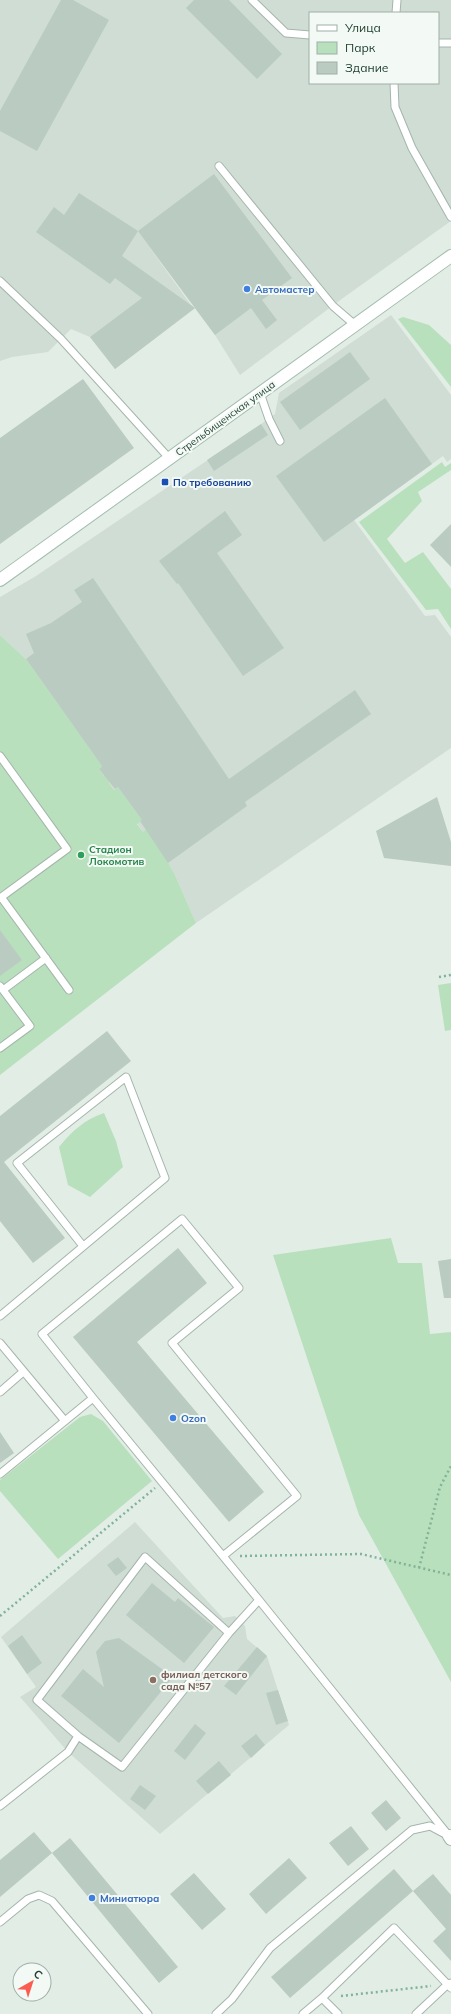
<svg xmlns="http://www.w3.org/2000/svg" width="451" height="2014" font-family="Mulish,sans-serif">
<style>
.built{fill:#d0ddd5;fill-rule:evenodd}
.green{fill:#b9e0bc}
.building{fill:#bacbc1}
.lines{fill:none;stroke-linecap:round;stroke-linejoin:round}
.lane-casing{stroke:#a4b6ac;stroke-width:9}
.street-casing{stroke:#a4b6ac;stroke-width:14}
.secondary-casing{stroke:#a2bdaf;stroke-width:14}
.path{stroke:#80b39a;stroke-width:2.5;stroke-dasharray:2 3;stroke-linecap:butt}
.lane{stroke:#fff;stroke-width:7}
.street{stroke:#fff;stroke-width:12}
.secondary{stroke:#fff;stroke-width:12}
.shop-dot{fill:#3f7fe0;stroke:#f3f9f5;stroke-width:1.5}
.transit-dot{fill:#1a4fb4;stroke:#f3f9f5;stroke-width:1.5}
.leisure-dot{fill:#2e9e5b;stroke:#f3f9f5;stroke-width:1.5}
.education-dot{fill:#8d6e63;stroke:#f3f9f5;stroke-width:1.5}
.labels{text-anchor:middle;stroke-width:4;stroke-linejoin:round;paint-order:stroke}
.shop-label{font-size:10px;font-weight:bold;fill:#366cbe;stroke:#f3f9f5;text-anchor:start}
.street-label{font-size:10px;fill:#204031;stroke:#f3f9f5}
.transit-label{font-size:10px;font-weight:bold;fill:#164399;stroke:#f3f9f5;text-anchor:start}
.leisure-label{font-size:10px;font-weight:bold;fill:#27864d;stroke:#f3f9f5;text-anchor:start}
.education-label{font-size:10px;font-weight:bold;fill:#785e54;stroke:#f3f9f5;text-anchor:start}
</style>
<rect width="100%" height="100%" fill="#e2ede6"/>
<path class="built" d="M 0,0 L 451,0 L 451,221 L 343,298 L 240,375 L 215,335 L 147,244 L 194,309 L 115,369 L 90,337 L 71,329 L 48,352 L 12,357 L 0,361 ZM 310,13 L 438,13 L 438,83 L 310,83 Z
M 391,315 L 451,395 L 451,459 L 447,462 L 443,456 L 354,520 L 425,616 L 435,615 L 451,637 L 451,748 L 196,923 L 175,875 L 157,847 L 151,833 L 143,832 L 137,823 L 141,820 L 117,787 L 114,790 L 109,783 L 112,780 L 104,776 L 99,769 L 102,767 L 26,659 L 0,635 L 0,597 L 36,576 L 261,424 L 275,414 L 279,393 Z
M 135,1522 L 223,1618 L 235,1616 L 245,1626 L 247,1639 L 267,1656 L 289,1725 L 160,1834 L 68,1752 L 20,1697 L 36,1687 L 1,1637 Z"/>
<path class="green" d="M 403,317 L 429,325 L 451,345 L 451,387 L 398,319 Z
M 442,462 L 445,467 L 451,463 L 451,470 L 418,492 L 422,501 L 387,539 L 405,563 L 423,552 L 451,589 L 451,629 L 438,609 L 426,610 L 359,522 Z
M 0,635 L 26,659 L 102,766 L 99,769 L 104,776 L 108,774 L 112,780 L 109,783 L 114,790 L 118,787 L 142,820 L 137,824 L 143,832 L 148,828 L 175,875 L 196,923 L 0,1075 Z
M 451,983 L 451,1030 L 445,1031 L 438,985 Z
M 104,1113 L 116,1141 L 123,1167 L 90,1197 L 68,1185 L 59,1147 C 72,1131 84,1120 104,1113 Z
M 391,1238 L 398,1263 L 422,1263 L 430,1334 L 451,1332 L 451,1682 L 359,1515 L 273,1255 Z
M 91,1414 L 103,1421 L 152,1481 L 58,1559 L 0,1491 L 0,1480 L 80,1417 Z"/>
<path class="building" d="M 61,0 L 73,0 L 109,20 L 37,151 L 0,131 L 0,111 Z
M 194,0 L 229,0 L 282,54 L 257,79 L 186,8 Z
M 214,174 L 292,278 L 262,300 L 277,320 L 266,329 L 251,308 L 215,335 L 138,231 Z
M 79,193 L 138,231 L 122,256 L 195,308 L 115,369 L 90,337 L 142,298 L 115,278 L 110,284 L 36,232 L 54,207 L 64,215 Z
M 350,352 L 370,379 L 300,430 L 280,402 Z
M 83,379 L 134,448 L 0,544 L 0,438 Z
M 385,398 L 432,464 L 324,542 L 276,476 Z
M 261,424 L 268,435 L 214,471 L 207,460 Z
M 225,511 L 242,535 L 217,553 L 284,648 L 243,676 L 178,583 L 177,584 L 159,561 Z
M 451,524 L 451,567 L 430,545 Z
M 93,578 L 229,779 L 355,690 L 371,714 L 245,802 L 247,806 L 168,863 L 140,821 L 142,820 L 118,787 L 115,789 L 99,769 L 102,766 L 26,659 L 34,653 L 26,634 L 51,623 L 82,602 L 74,590 Z
M 437,797 L 451,842 L 451,866 L 384,858 L 376,831 Z
M 0,930 L 22,960 L 0,976 Z
M 107,1031 L 131,1061 L 4,1162 L 65,1238 L 33,1263 L 0,1221 L 0,1116 Z
M 178,1248 L 207,1283 L 137,1342 L 264,1492 L 229,1522 L 73,1337 Z
M 451,1259 L 451,1298 L 444,1298 L 438,1261 Z
M 0,1432 L 14,1453 L 0,1463 Z
M 118,1557 L 127,1568 L 116,1576 L 107,1565 Z
M 152,1583 L 175,1602 L 178,1598 L 214,1627 L 184,1663 L 126,1615 Z
M 22,1635 L 42,1663 L 27,1674 L 8,1646 Z
M 119,1638 L 173,1677 L 119,1743 L 61,1696 L 83,1669 L 104,1687 L 96,1652 L 105,1641 Z
M 257,1647 L 267,1656 L 236,1695 L 224,1686 Z
M 278,1690 L 288,1721 L 276,1725 L 266,1693 Z
M 195,1724 L 206,1733 L 185,1760 L 174,1751 Z
M 256,1734 L 265,1745 L 251,1758 L 241,1746 Z
M 219,1761 L 231,1775 L 208,1794 L 196,1781 Z
M 140,1785 L 156,1796 L 145,1810 L 130,1799 Z
M 386,1800 L 401,1818 L 386,1831 L 371,1813 Z
M 351,1826 L 369,1849 L 348,1866 L 329,1843 Z
M 34,1832 L 52,1853 L 0,1897 L 0,1860 Z
M 70,1838 L 178,1967 L 159,1983 L 52,1853 Z
M 289,1858 L 307,1878 L 266,1914 L 249,1894 Z
M 394,1869 L 413,1891 L 290,1998 L 271,1977 Z
M 194,1873 L 226,1909 L 202,1930 L 170,1894 Z
M 433,1874 L 451,1895 L 451,1961 L 433,1941 L 446,1929 L 413,1891 Z"/>
<g class="lines">
<g class="lane-casing">
<path id="lane" d="M 252,0 L 286,33 L 310,35
M 396,13 L 397,0
M 438,43 L 451,43
M 394,83 L 395,107 L 412,148 L 451,217
M 219,166 L 333,306 L 355,325
M 0,281 L 61,339 L 169,458
M 260,393 L 269,419 L 280,441
M 0,756 L 67,849 L 0,898
M 1,897 L 69,990
M 0,986 L 30,1026 L 0,1048
M 3,990 L 46,958
M 0,1316 L 165,1178 L 126,1077 L 17,1163 L 83,1246
M 0,1343 L 65,1421
M 0,1392 L 23,1372
M 0,1474 L 93,1398
M 223,1556 L 297,1496 L 172,1343 L 239,1288 L 182,1219 L 42,1334 L 93,1398 L 259,1600
M 145,1557 L 229,1633 L 122,1767 L 78,1736 L 37,1700 Z
M 229,1633 L 259,1600 L 449,1836
M 0,1806 L 68,1752 L 78,1736
M 0,1922 L 28,1899 L 39,1895 L 52,1901 L 148,2014
M 322,1998 L 394,1928 L 451,1988
M 216,2014 L 232,1999 L 270,1948 L 412,1830 L 430,1826 L 445,1834
M 303,2014 L 322,1998 L 338,2014
M 416,2014 L 448,1984 L 451,1983"/>
</g>
<g class="street-casing">
<path id="street" d="M 449,1836 L 451,1839"/>
</g>
<g class="secondary-casing">
<path id="secondary" d="M 0,580 L 451,256"/>
</g>
<path class="path" d="M 439,977 L 451,975
M 240,1556 L 361,1554 L 451,1575
M 419,1568 L 440,1487 L 451,1466
M 0,1616 L 155,1488
M 341,1996 L 431,1986"/>
<use href="#lane" class="lane"/>
<use href="#street" class="street"/>
<use href="#secondary" class="secondary"/>
</g>
<g class="shop-dot">
<circle cx="247" cy="289" r="4"/>
<circle cx="173" cy="1418" r="4"/>
<circle cx="92" cy="1898" r="4"/>
</g>
<rect class="transit-dot" x="161" y="478" width="8" height="8" rx="2"/>
<circle class="leisure-dot" cx="81" cy="855" r="4"/>
<circle class="education-dot" cx="153" cy="1680" r="4"/>
<g class="labels">
<g class="shop-label">
<text x="255" y="293">Автомастер</text>
<text x="181" y="1422">Ozon</text>
<text x="100" y="1902">Миниатюра</text>
</g>
<g class="street-label">
<text transform="translate(225 418) rotate(-36)" y="4">Стрельбищенская улица</text>
</g>
<g class="transit-label">
<text x="173" y="486">По требованию</text>
</g>
<g class="leisure-label">
<text x="89" y="853">Стадион<tspan x="89" dy="12">Локомотив</tspan></text>
</g>
<g class="education-label">
<text x="161" y="1678">филиал детского<tspan x="161" dy="12">сада №57</tspan></text>
</g>
</g>
<rect x="309" y="12" width="130" height="72" fill="#f3f9f5" stroke="#9fafa7"/>
<rect x="317" y="25" width="20" height="6" fill="#ffffff" stroke="#9fafa7"/>
<text x="345" y="32" font-size="12" fill="#204031">Улица</text>
<rect x="317" y="42" width="20" height="12" fill="#b9e0bc" stroke="#9fafa7"/>
<text x="345" y="52" font-size="12" fill="#204031">Парк</text>
<rect x="317" y="62" width="20" height="12" fill="#bacbc1" stroke="#9fafa7"/>
<text x="345" y="72" font-size="12" fill="#204031">Здание</text>
<g transform="translate(32 1982) rotate(39)"><circle r="19" fill="#f3f9f5" stroke="#9fafa7"/>
<path d="M0-3L7 15L0 10L-7 15Z" fill="#fc5b51"/>
<text y="-6" font-size="11" font-weight="bold" text-anchor="middle" fill="#204031">С</text>
</g>
</svg>
